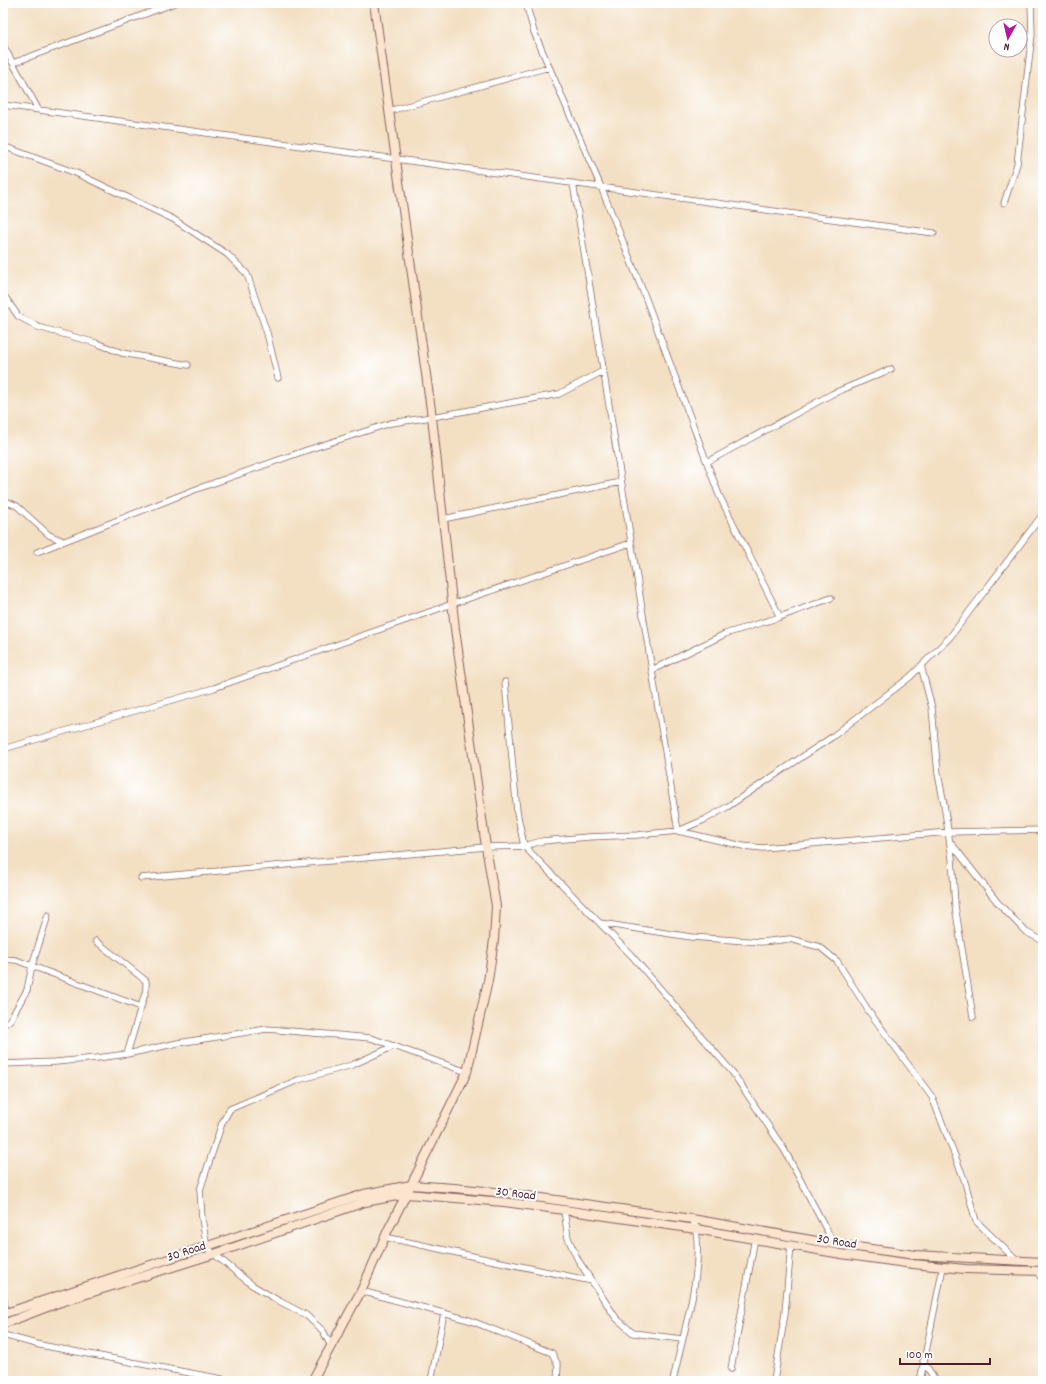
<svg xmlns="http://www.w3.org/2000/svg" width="1046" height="1384" font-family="Dekko,sans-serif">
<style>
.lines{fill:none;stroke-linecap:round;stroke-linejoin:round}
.street-casing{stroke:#856260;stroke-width:7}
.secondary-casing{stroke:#856260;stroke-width:10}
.street{stroke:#fff;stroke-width:5.5}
.secondary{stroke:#fbe5cf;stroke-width:8}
.labels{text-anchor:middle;stroke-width:4;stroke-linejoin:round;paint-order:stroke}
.street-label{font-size:13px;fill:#4a1f2b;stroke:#fff}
</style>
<rect width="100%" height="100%" fill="#fff"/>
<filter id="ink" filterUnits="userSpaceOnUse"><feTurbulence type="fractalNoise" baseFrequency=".025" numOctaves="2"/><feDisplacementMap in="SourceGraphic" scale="8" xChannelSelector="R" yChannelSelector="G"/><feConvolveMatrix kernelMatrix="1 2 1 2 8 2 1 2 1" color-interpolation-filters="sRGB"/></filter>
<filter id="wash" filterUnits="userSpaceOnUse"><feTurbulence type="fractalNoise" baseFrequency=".012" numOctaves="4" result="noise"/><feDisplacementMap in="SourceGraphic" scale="16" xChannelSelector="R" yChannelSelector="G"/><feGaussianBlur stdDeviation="0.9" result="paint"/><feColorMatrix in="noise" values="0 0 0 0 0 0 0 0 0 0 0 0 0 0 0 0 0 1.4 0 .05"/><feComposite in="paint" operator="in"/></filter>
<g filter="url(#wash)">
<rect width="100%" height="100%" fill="#f3dfc2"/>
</g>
<g filter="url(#ink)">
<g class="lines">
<g class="street-casing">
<path id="street" d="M 526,3 L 534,32 L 601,187 L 646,299 L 719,495 L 780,617
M 3,45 L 38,109
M 13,63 L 175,3
M 3,105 L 934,233
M 389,111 L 549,67
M 3,146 L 76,173 L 173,219 L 227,254 L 247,274 L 267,333 L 278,378
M 573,183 L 678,831 L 743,846 L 763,848 L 949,832 L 1043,830
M 1004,203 L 1017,164 L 1032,34 L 1031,3
M 3,294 L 18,316 L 38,327 L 96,343 L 122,353 L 188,365
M 707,462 L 832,394 L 891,369
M 3,500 L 17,506 L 49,535 L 63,541
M 443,519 L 621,482
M 37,552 L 194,490 L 307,450 L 391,423 L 432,417 L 559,394 L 603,371
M 921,666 L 932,708 L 938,774 L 944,804 L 952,858 L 955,906 L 973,1017
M 652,670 L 725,634 L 780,617 L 831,598
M 505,682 L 517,812 L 524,846 L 632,956 L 733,1073 L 785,1151 L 834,1244
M 3,749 L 214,688 L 452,604 L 631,543
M 951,843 L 998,903 L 1026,932 L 1043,941
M 141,878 L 486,847 L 524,846 L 542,841 L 588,837 L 637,835 L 678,831 L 704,820 L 727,807 L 832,737 L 910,677 L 950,637 L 1043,514
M 600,923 L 691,937 L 761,942 L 790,939 L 820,947 L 837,961 L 868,1010 L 932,1097 L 964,1179 L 976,1221 L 1017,1261
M 96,941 L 146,981 L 146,990 L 127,1054
M 3,959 L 16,960 L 141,1007
M 3,1025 L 10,1020 L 27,990 L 32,966 L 48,915
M 3,1064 L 56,1062 L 97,1058 L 127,1054 L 178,1043 L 267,1029 L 371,1038 L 467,1072
M 564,1210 L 568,1238 L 578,1260 L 616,1318 L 633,1333 L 682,1339
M 385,1237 L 481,1258 L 592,1281
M 1037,1271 L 1043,1281
M 361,1291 L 469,1320 L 552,1353 L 558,1365 L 557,1381
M 3,1293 L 6,1313
M 3,1335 L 40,1345 L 233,1381
M 331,1346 L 323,1331 L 306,1315 L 279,1301 L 252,1285 L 214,1254 L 207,1247 L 202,1219 L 200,1190 L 222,1123 L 230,1109 L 298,1080 L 352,1065 L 394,1046
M 923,1361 L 936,1381
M 731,1369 L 755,1238
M 431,1381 L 444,1313
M 673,1381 C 682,1336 703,1275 696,1230 C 696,1226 693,1222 692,1219
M 774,1381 L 785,1313 L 791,1245
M 920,1381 L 943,1267"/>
</g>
<g class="secondary-casing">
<path id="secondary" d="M 3,1314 L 364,1194 L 411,1185 L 454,1188 L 506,1193 L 692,1219 L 834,1244 L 916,1255 L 1043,1262
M 3,1324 L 58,1303 L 214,1254 L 365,1202 L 407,1194 L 504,1202 L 564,1210 L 696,1229 L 841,1254 L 913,1264 L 965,1269 L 1043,1271
M 312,1381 L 361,1291 L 388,1230 L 411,1185 L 467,1072 L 488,981 L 494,940 L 496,906 L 486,847 L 455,629 L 432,417 L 374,3"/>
</g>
<use href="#street" class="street"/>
<use href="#secondary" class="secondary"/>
</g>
</g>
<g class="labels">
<g class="street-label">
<text transform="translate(516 1192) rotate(7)" y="5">30 Road</text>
<text transform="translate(837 1240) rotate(9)" y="5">30 Road</text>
<text transform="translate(186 1250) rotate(-18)" y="5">30 Road</text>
</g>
</g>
<rect width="1046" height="1384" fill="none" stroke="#fff" stroke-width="16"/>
<g transform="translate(1008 38) rotate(188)"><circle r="19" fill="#ffffff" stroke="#b7a5aa"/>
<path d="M0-3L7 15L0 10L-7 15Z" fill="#b5179e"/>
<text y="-6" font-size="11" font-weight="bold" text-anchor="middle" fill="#4a1f2b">N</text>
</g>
<path d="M900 1358v6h90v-6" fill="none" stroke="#4a1f2b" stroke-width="2"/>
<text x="906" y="1358" font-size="12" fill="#4a1f2b" stroke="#ffffff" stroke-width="3" paint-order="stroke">100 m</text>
</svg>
